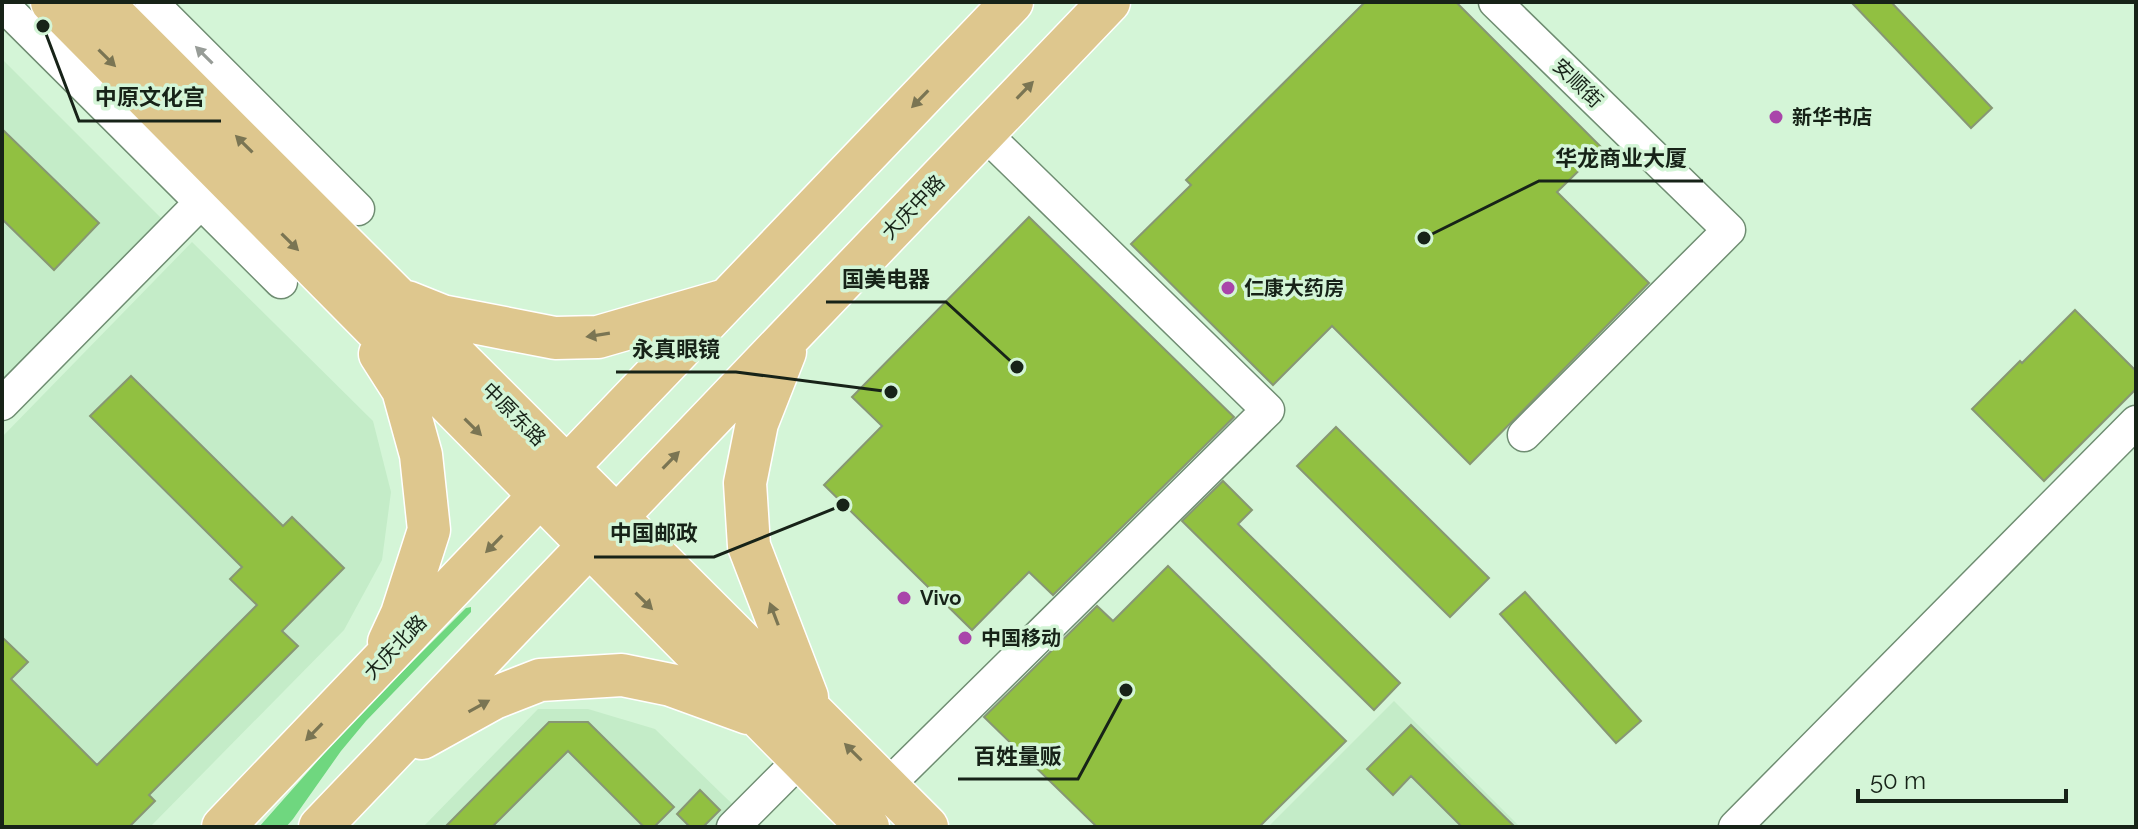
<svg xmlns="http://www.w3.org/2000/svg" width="2138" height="829" font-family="Raleway,'Noto Sans SC',sans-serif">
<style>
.built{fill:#c4ecc8}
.green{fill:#6fd77f}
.building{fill:#91c041;stroke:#879774;stroke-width:2}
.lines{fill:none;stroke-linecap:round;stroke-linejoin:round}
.minor-casing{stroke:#6f8d72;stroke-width:35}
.major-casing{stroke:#fff;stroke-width:45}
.minor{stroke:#fff;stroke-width:32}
.major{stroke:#dec78e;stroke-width:42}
.oneway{fill:#979c97}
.oneway2{fill:#7a7553}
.poi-dot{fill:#a945aa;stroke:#d4f5d7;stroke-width:3}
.labels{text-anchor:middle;stroke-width:7;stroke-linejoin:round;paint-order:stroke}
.street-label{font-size:20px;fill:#172318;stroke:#d4f5d7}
.poi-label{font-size:20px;font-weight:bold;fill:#172318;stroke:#d4f5d7;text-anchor:start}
.leader{fill:none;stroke:#172318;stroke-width:3}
.callout-dot{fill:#172318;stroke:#d4f5d7;stroke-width:3}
.callout-label{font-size:22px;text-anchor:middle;font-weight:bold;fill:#172318;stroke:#d4f5d7;stroke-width:7;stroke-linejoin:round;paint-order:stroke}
</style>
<rect width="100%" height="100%" fill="#d4f5d7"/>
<path class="built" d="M 2,59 L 162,219 L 2,380 Z
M 192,242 L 373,421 L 391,492 L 382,560 L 344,630 L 150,827 L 2,827 L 2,437 Z
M 1394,701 L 1520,827 L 1268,827 Z
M 538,709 L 588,709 L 655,729 L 756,827 L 423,827 Z"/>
<path class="green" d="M 471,607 L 471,612 L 366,721 L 341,751 L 293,819 L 286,827 L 259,827 L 353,721 L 466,608 Z"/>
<path class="building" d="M 1365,2 L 1456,2 L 1602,148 L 1557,192 L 1649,283 L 1470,464 L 1332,326 L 1273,385 L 1131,244 L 1191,185 L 1186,180 Z
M 1851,2 L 1891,2 L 1992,108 L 1971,128 Z
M 2,129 L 99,223 L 54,270 L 2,219 Z
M 1029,217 L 1234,417 L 1053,595 L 1029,572 L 972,630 L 824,485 L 882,426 L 852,397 Z
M 2075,310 L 2136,371 L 2136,389 L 2044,481 L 1972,409 L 2020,361 L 2022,363 Z
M 131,376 L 283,526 L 292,517 L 344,568 L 282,631 L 298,646 L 149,795 L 155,801 L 129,827 L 2,827 L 2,637 L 28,662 L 11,679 L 97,765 L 257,605 L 230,579 L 242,567 L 90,416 Z
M 1336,427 L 1489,578 L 1450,617 L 1297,466 Z
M 1223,481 L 1252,510 L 1238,524 L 1400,683 L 1374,710 L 1182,521 Z
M 1168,566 L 1346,741 L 1259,827 L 1097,827 L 984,717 L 1097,606 L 1113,621 Z
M 1525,592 L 1641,721 L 1616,743 L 1500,614 Z
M 549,722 L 588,722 L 674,807 L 654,827 L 644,827 L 568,751 L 492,827 L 445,827 Z
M 1411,725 L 1515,827 L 1462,827 L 1411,776 L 1393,795 L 1367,769 Z
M 700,790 L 720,810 L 703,827 L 690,827 L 677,814 Z"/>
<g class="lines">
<g class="minor-casing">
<path id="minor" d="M 151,2 L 358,209
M 1495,2 L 1729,230 L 1524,435
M 2,4 L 281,282
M 2,404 L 216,187
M 887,786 L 1268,410 L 984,133
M 733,827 L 801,759
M 1735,827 L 2136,422"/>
</g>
<g class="major-casing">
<path id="major" d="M 52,2 L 868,827
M 101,2 L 927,827
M 407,302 L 442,316 L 555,338 L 598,337 L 726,300
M 785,352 L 757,423 L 745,483 L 749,546 L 807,697
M 380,354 L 403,390 L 421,455 L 429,530 L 402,614 L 389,642
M 422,738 L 494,698 L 540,680 L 622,675 L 671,685 L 748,713
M 223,827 L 1012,2
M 320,827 L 1109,2"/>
</g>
<use href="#minor" class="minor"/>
<use href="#major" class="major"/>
</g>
<defs><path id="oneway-solid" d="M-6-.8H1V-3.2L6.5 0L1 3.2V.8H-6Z" transform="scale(2)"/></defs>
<use class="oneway" href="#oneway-solid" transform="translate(204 55) rotate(-135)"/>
<g class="oneway2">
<use href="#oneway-solid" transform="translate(107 58) rotate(45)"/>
<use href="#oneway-solid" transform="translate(1025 90) rotate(-46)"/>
<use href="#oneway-solid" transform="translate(920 99) rotate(134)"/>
<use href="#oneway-solid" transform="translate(244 144) rotate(-135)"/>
<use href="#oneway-solid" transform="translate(290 242) rotate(45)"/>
<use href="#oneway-solid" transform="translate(598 335) rotate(171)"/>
<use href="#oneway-solid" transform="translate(473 427) rotate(45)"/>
<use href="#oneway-solid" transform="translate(671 460) rotate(-46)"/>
<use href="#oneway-solid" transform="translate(494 544) rotate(134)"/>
<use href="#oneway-solid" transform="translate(644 601) rotate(45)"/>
<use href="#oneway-solid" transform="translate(774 614) rotate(-111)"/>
<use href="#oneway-solid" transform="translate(479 706) rotate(-29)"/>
<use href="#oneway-solid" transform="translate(314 732) rotate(134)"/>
<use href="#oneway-solid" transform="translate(853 752) rotate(-135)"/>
</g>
<g class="poi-dot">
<circle cx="1776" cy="117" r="8"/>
<circle cx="1228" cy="288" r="8"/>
<circle cx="904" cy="598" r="8"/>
<circle cx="965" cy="638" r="8"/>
</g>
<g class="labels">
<g class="street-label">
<text transform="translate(1578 83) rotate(44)" y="7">安顺街</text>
<text transform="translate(913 207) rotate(-46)" y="7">大庆中路</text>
<text transform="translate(514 414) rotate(45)" y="7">中原东路</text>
<text transform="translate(395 647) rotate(-46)" y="7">大庆北路</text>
</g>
<g class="poi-label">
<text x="1792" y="124">新华书店</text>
<text x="1244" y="295">仁康大药房</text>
<text x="920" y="605">Vivo</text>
<text x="981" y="645">中国移动</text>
</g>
</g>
<path class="leader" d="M43 26L79 121H221M1424 238L1539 181H1703M1017 367L946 302H826M891 392L736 372H616M843 505L714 557H594M1126 690L1078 779H958"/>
<g class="callout-dot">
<circle cx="43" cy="26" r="8"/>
<circle cx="1424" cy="238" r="8"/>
<circle cx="1017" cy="367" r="8"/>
<circle cx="891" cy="392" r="8"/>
<circle cx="843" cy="505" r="8"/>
<circle cx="1126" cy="690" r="8"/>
</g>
<g class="callout-label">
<text x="150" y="105">中原文化宫</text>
<text x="1621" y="166">华龙商业大厦</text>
<text x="886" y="287">国美电器</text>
<text x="676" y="357">永真眼镜</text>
<text x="654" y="541">中国邮政</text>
<text x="1018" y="764">百姓量贩</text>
</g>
<rect width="2138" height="829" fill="none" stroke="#172318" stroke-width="8"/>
<path d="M1858 789v12h208v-12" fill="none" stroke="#172318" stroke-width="4"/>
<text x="1870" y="789" font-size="24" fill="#172318" stroke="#d4f5d7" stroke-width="6" paint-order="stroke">50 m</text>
</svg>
